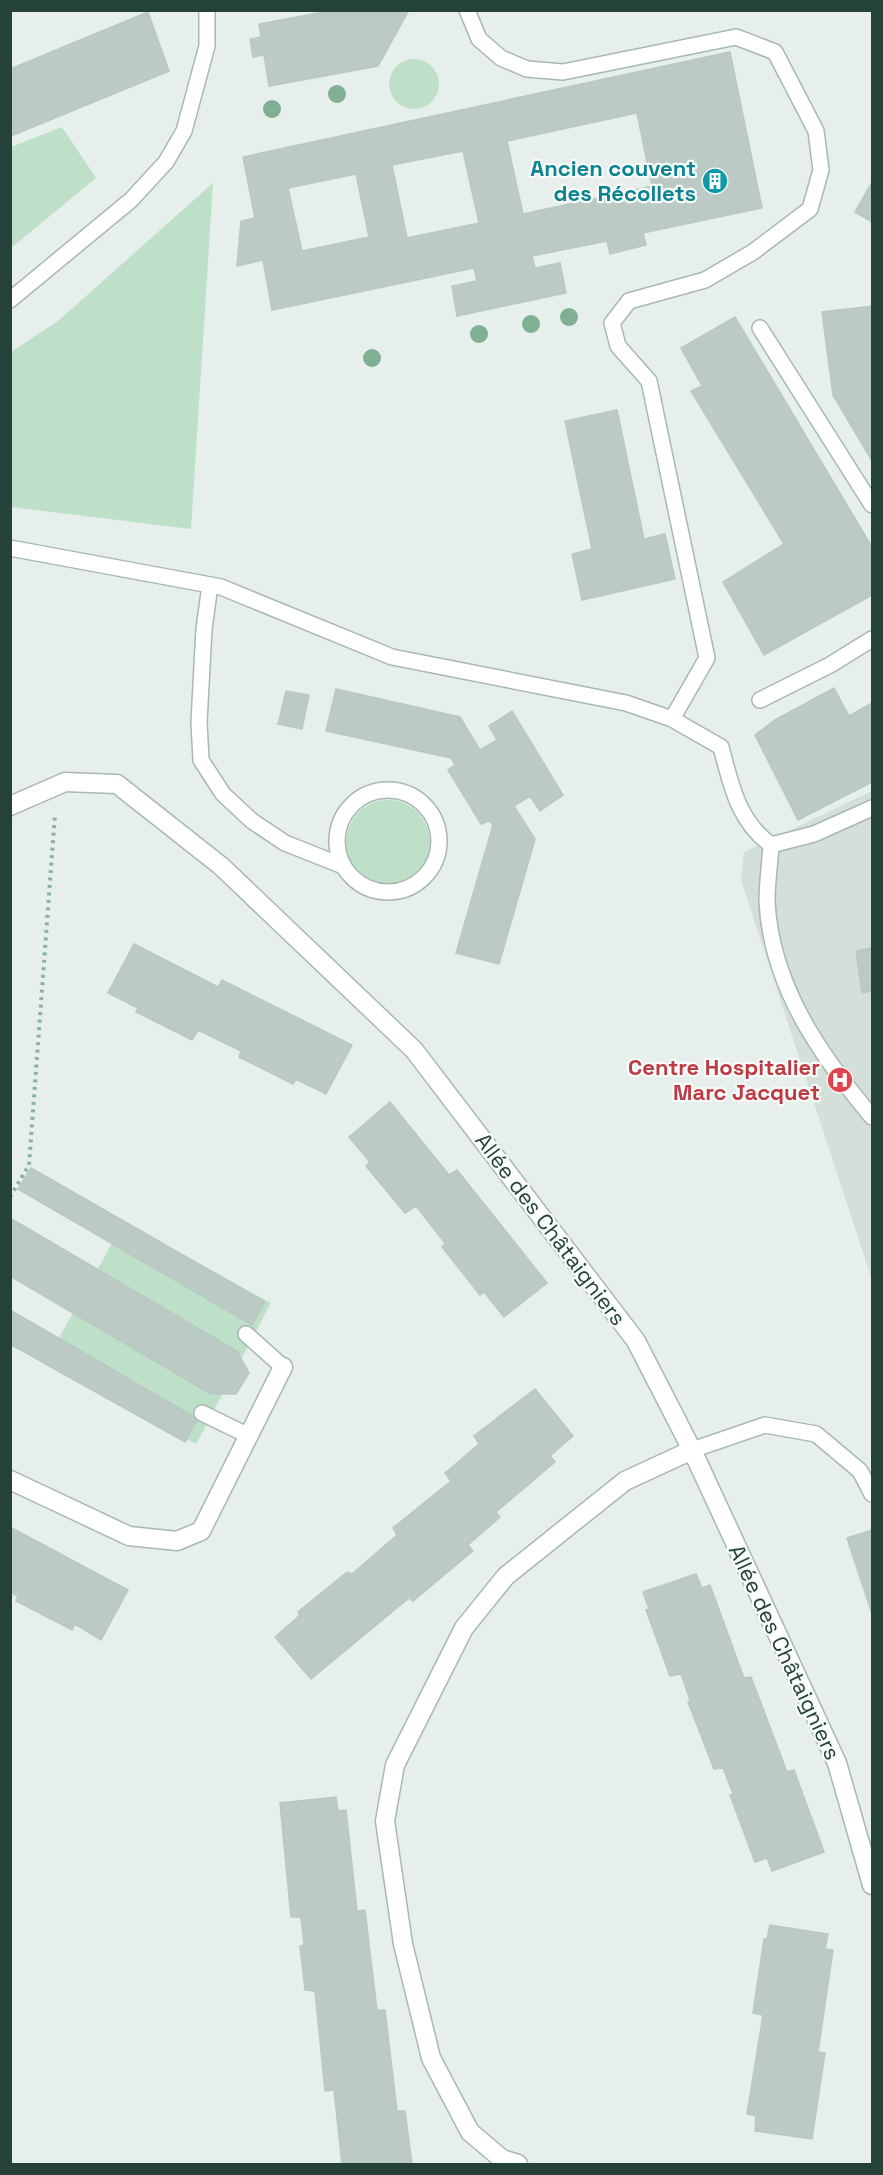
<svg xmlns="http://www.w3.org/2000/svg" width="883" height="2175" font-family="'Space Grotesk',sans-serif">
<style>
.built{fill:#d4dfda}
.green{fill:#bfe0c8}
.building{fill:#bbcac4;stroke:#b8c9c2;stroke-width:1.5;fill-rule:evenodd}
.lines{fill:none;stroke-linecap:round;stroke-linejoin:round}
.lane-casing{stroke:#a8b8b2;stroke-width:18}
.street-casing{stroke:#a8b8b2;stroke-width:21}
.path{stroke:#86b3a5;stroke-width:4;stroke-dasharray:3 4.5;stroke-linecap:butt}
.lane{stroke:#fff;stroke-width:15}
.street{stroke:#fff;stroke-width:18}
.tree{fill:#80af93}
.labels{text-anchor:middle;stroke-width:4.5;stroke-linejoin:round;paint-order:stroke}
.culture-label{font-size:22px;font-weight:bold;fill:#0d838f;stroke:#f7fbf9;text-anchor:end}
.health-label{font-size:22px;font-weight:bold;fill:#be3a42;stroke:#f7fbf9;text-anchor:end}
.street-label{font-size:22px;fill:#24423a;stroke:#f7fbf9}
</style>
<rect width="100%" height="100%" fill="#e6efeb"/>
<path class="built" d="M 872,791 L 872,1280 L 741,880 L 744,852 Z"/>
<path class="green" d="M389 84a25 25 0 1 1 50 0a25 25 0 1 1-50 0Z
M 62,127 L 96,178 L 11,248 L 11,147 Z
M 213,183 L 191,529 L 11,507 L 11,352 L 58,321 Z
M346 842a42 42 0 1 1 84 0a42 42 0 1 1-84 0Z
M 124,1222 L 271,1303 L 196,1444 L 188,1440 L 186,1443 L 45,1363 Z"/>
<path class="building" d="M 334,10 L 409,10 L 378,66 L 269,86 L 264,55 L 253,57 L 250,39 L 261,37 L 259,24 Z
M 148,12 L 169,71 L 16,134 L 10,115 L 10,69 Z
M 730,52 L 762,208 L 643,233 L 646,245 L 610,254 L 607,241 L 532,256 L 535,268 L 560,263 L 566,293 L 457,316 L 452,286 L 477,281 L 474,268 L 272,310 L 263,260 L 237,266 L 241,221 L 255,218 L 243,157 ZM 688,102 L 704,175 L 523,214 L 507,141 ZM 463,151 L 479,223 L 407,238 L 392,165 ZM 356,174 L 369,237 L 302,251 L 288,188 Z
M 688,102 L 704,175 L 652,186 L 637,113 Z
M 10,115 L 16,134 L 10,136 Z
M 872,182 L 872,222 L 855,212 Z
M 872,306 L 872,461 L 833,395 L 822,312 Z
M 735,317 L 872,547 L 872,595 L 764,655 L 723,582 L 784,544 L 691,391 L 702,386 L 681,348 Z
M 617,410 L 644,539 L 665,534 L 675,579 L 582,600 L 572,554 L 592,549 L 565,421 Z
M 834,688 L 849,716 L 872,703 L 872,782 L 798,820 L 755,735 L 775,720 Z
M 336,689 L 460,717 L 480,750 L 497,740 L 489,726 L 512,711 L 563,795 L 540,811 L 530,796 L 514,806 L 535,839 L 499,964 L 456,953 L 493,825 L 489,821 L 481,824 L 448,770 L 455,765 L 451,758 L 326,731 Z
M 286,691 L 309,695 L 302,729 L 278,724 Z
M 134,944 L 218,987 L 222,980 L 352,1045 L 326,1094 L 296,1079 L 293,1084 L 239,1057 L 241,1051 L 198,1030 L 192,1040 L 136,1012 L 138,1008 L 108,993 Z
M 872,948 L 872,991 L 862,993 L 856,951 Z
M 390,1102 L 449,1175 L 457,1170 L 547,1283 L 504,1317 L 484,1292 L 480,1295 L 442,1247 L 445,1243 L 416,1206 L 405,1213 L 366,1166 L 370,1162 L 349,1137 Z
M 31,1168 L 265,1302 L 252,1325 L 18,1189 Z
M 10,1218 L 237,1351 L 249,1373 L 236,1394 L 211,1394 L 10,1276 Z
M 10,1310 L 198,1419 L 185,1442 L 10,1344 Z
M 535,1389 L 573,1436 L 550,1456 L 555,1462 L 496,1512 L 500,1517 L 468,1545 L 473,1551 L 413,1601 L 409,1598 L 311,1679 L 275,1637 L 300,1615 L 298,1612 L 347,1572 L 352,1574 L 397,1535 L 393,1528 L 451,1481 L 445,1473 L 479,1444 L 474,1436 Z
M 10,1527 L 128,1590 L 101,1640 L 75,1624 L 72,1630 L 16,1601 L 18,1596 L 10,1592 Z
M 872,1530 L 872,1614 L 847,1538 Z
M 696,1574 L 702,1588 L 710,1585 L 744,1678 L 751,1677 L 787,1772 L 794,1770 L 824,1852 L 772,1871 L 767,1858 L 755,1862 L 730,1795 L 733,1794 L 723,1768 L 714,1769 L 688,1702 L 690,1700 L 681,1674 L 670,1676 L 646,1610 L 649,1609 L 643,1592 Z
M 336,1797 L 338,1811 L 346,1810 L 357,1911 L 365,1910 L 377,2010 L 385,2010 L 397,2111 L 405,2111 L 412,2164 L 342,2164 L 334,2090 L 325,2091 L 315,1991 L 305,1990 L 300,1946 L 304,1945 L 301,1917 L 291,1917 L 280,1803 Z
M 770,1925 L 828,1934 L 825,1949 L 833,1950 L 818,2052 L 825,2053 L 812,2139 L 755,2131 L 756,2116 L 747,2114 L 763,2015 L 753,2013 L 764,1939 L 767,1939 Z"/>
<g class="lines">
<g class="lane-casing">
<path id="lane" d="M 467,10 L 479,39 L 501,58 L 527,69 L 563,72 L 736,37 L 775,52 L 816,131 L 821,170 L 810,209 L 753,252 L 705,280 L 629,301 L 612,323 L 618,346 L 649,381 L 707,658 L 672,719
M 10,300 L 131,200 L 166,162 L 184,131 L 207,46 L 207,10
M 760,328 L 872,505
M 10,548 L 221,587 L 392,657 L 626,703 L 672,719 L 721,747 C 731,785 738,821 771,845
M 210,585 L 204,629 L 199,722 L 201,760 L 223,794 L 252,821 L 285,843 L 343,866
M 760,700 L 830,665 L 872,639
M337 841a51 51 0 1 1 102 0a51 51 0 1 1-102 0Z
M 771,845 C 770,863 767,882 767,901 C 771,985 820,1055 872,1117
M 771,845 L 814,834 L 872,808
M 246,1334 L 283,1367
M 202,1413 L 249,1436
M 692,1450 L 765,1425 L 816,1434 L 860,1471 L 872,1494"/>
</g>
<g class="street-casing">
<path id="street" d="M 10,806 L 65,782 L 117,784 L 221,866 L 414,1050 L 636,1341 L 692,1450 L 837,1763 L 872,1885
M 10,1480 L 129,1536 L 177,1541 L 201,1531 L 283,1367
M 518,2164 L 502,2159 L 470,2132 L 431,2058 L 403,1944 L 385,1821 L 395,1765 L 464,1628 L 506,1576 L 625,1481 L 692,1450"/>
</g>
<path class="path" d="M 10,1197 L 29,1165 L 55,814"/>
<use href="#lane" class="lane"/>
<use href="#street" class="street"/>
</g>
<g class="tree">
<circle cx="337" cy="94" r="9"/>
<circle cx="272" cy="109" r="9"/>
<circle cx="569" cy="317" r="9"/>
<circle cx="531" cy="324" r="9"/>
<circle cx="479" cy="334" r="9"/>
<circle cx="372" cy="358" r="9"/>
</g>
<defs>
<g id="building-disc" transform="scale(1.35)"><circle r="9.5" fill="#0f9aa8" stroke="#f7fbf9"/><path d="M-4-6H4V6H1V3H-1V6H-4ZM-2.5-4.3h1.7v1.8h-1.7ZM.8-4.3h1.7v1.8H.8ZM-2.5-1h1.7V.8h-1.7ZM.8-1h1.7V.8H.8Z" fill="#fff"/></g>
<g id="hospital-disc" transform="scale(1.35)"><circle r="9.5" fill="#e0444e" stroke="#f7fbf9"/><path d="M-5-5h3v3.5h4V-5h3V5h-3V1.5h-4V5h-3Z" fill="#fff"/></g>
</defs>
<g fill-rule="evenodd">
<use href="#building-disc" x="715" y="181"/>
<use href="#hospital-disc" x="840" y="1080"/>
</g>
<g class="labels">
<g class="culture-label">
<text x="696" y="176">Ancien couvent<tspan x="696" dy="25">des Récollets</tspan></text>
</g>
<g class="health-label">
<text x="820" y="1075">Centre Hospitalier<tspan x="820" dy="25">Marc Jacquet</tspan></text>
</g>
<g class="street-label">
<text transform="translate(551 1229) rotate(53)" y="8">Allée des Châtaigniers</text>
<text transform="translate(785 1652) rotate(65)" y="8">Allée des Châtaigniers</text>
</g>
</g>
<rect width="883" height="2175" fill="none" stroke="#24423a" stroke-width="24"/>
</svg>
